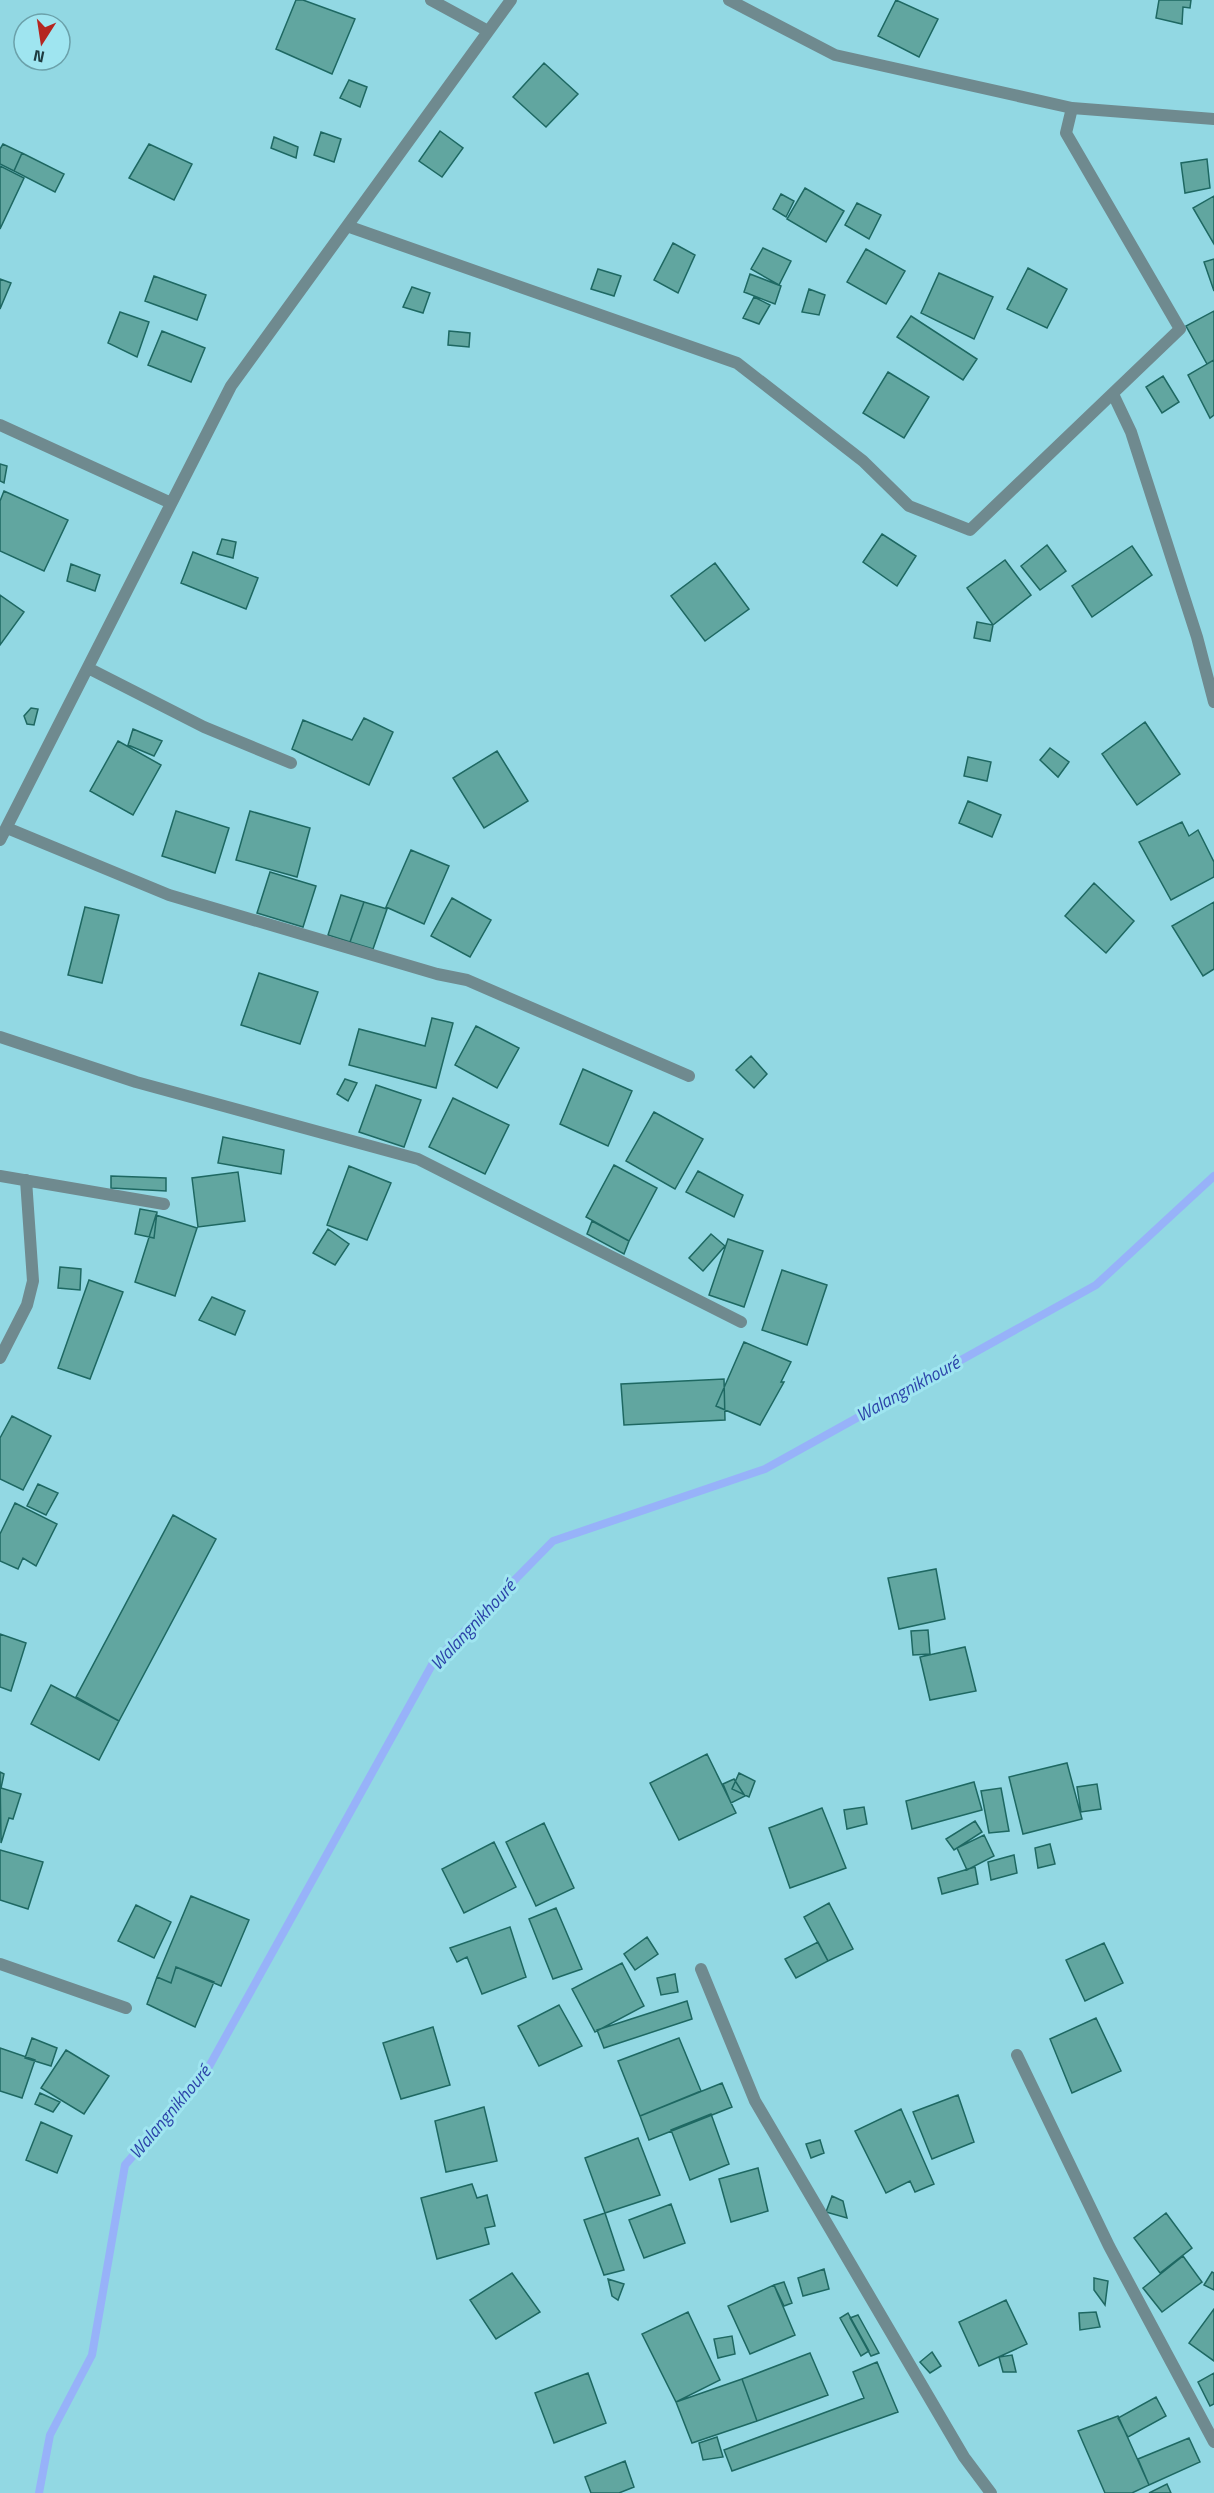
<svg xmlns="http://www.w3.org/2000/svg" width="1214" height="2493" font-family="'Titillium Web',sans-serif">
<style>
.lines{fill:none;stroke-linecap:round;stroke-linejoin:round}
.stream{stroke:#97b2f9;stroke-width:8}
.building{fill:#61a6a0;stroke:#1e6862;stroke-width:1.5}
.minor{stroke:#6f8a8f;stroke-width:12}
.labels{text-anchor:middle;stroke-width:6;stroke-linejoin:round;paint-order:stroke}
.water-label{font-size:18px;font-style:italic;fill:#2c44a9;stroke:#9fe5f0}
</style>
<rect width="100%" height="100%" fill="#92d8e3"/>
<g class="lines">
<path class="stream" d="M 39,2493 L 50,2435 L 92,2355 L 125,2165 L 206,2072 L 433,1663 L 553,1541 L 765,1469 L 1096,1285 L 1214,1176"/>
</g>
<path class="building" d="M 296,0 L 303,0 L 355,19 L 332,74 L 276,49 Z
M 896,0 L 938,19 L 919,57 L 878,36 Z
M 1159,0 L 1191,0 L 1190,8 L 1183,7 L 1182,24 L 1156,18 Z
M 544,63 L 578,94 L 546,127 L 513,97 Z
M 349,80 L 367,87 L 360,107 L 340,98 Z
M 440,131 L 463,148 L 442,177 L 419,161 Z
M 321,132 L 341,139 L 334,162 L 314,155 Z
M 274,137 L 298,147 L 296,158 L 271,148 Z
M 3,144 L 22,153 L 14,171 L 0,164 L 0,149 Z
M 149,144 L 192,164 L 174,200 L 129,178 Z
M 22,153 L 64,174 L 55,192 L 14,171 Z
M 1207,159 L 1210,188 L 1185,193 L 1181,163 Z
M 0,166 L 24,178 L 0,229 Z
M 805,188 L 844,211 L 826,242 L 787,219 Z
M 781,194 L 794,201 L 786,217 L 773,209 Z
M 1214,196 L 1214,244 L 1193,208 Z
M 857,203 L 881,215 L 869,239 L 845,225 Z
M 673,243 L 695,255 L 678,293 L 654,280 Z
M 763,248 L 791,261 L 779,285 L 751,269 Z
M 866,249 L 905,271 L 886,304 L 847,282 Z
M 1214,259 L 1214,291 L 1204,262 Z
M 1028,268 L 1067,289 L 1047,328 L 1007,309 Z
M 598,269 L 621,276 L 614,296 L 591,289 Z
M 939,273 L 993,297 L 974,339 L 921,313 Z
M 750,274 L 781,286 L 775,304 L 744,292 Z
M 154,276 L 206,295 L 197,320 L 145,301 Z
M 0,279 L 11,283 L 0,309 Z
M 412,287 L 430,293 L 423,313 L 403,307 Z
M 809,289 L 825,295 L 819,315 L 802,312 Z
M 754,297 L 770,305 L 759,324 L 743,318 Z
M 1214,311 L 1214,360 L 1207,364 L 1186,326 Z
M 120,312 L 149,322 L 137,357 L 108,343 Z
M 911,316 L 977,359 L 963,380 L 897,337 Z
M 162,331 L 205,348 L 191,382 L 148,365 Z
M 449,331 L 470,333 L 469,347 L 448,345 Z
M 1214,360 L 1214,415 L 1210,418 L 1188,375 Z
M 888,372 L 929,397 L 904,438 L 863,413 Z
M 1163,376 L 1179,402 L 1162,413 L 1146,387 Z
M 0,464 L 7,466 L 4,483 L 0,481 Z
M 4,491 L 68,520 L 44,571 L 0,551 L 0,501 Z
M 882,534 L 916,556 L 897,586 L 863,562 Z
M 222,539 L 236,542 L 233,558 L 217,554 Z
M 1047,545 L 1066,571 L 1040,590 L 1021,566 Z
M 1132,546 L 1152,575 L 1092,617 L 1072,586 Z
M 193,552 L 258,578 L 246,609 L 181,583 Z
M 1005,560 L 1031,595 L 993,625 L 967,588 Z
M 715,563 L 749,609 L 705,641 L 671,596 Z
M 71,564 L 100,575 L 95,591 L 67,581 Z
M 0,595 L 24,612 L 0,645 Z
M 977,622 L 993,625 L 990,641 L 974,638 Z
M 31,708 L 38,709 L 34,725 L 27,724 L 24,716 Z
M 364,718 L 393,732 L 369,785 L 292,749 L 303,720 L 352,740 Z
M 1145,722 L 1180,774 L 1137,805 L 1102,754 Z
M 133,729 L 162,741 L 154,756 L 128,745 Z
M 118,741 L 161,765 L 133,815 L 90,791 Z
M 1050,748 L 1069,762 L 1058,777 L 1040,760 Z
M 497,751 L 528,801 L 484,828 L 453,778 Z
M 968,757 L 991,762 L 987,781 L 964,776 Z
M 968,801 L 1001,815 L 992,837 L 959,823 Z
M 176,811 L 229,828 L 215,873 L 162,856 Z
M 250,811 L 310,828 L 297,877 L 236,860 Z
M 1182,822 L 1189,836 L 1198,830 L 1214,862 L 1214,877 L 1171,900 L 1139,842 Z
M 411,850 L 449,866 L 424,924 L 386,907 Z
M 270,872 L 316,886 L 303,927 L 257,913 Z
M 1094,883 L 1134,921 L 1106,953 L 1065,916 Z
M 341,895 L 364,902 L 350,942 L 328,935 Z
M 452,898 L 491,920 L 470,957 L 431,936 Z
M 364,902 L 387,909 L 373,949 L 350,942 Z
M 1214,902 L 1214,969 L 1203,976 L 1172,926 Z
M 85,907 L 119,915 L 102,983 L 68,975 Z
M 259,973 L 318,992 L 300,1044 L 241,1025 Z
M 432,1018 L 453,1023 L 436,1088 L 349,1065 L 359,1029 L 425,1046 Z
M 476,1026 L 519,1048 L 497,1088 L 455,1065 Z
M 751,1056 L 767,1074 L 754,1088 L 736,1070 Z
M 583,1069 L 632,1091 L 608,1146 L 560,1124 Z
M 345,1079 L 357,1083 L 348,1101 L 337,1094 Z
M 376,1085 L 421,1100 L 404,1147 L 359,1132 Z
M 453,1098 L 509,1125 L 485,1174 L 429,1147 Z
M 654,1112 L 703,1139 L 675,1189 L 626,1161 Z
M 223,1137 L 284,1150 L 281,1174 L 218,1163 Z
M 614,1165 L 657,1188 L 629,1241 L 586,1217 Z
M 349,1166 L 391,1183 L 367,1240 L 327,1225 Z
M 698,1171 L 743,1195 L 734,1217 L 686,1192 Z
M 238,1172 L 245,1221 L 198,1227 L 192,1178 Z
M 111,1176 L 166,1178 L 166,1191 L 111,1188 Z
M 140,1209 L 157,1212 L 154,1238 L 135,1234 Z
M 156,1215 L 197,1228 L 175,1296 L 135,1282 Z
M 592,1221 L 629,1241 L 624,1254 L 587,1234 Z
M 328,1229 L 349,1244 L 335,1265 L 313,1253 Z
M 711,1234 L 725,1246 L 703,1271 L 689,1258 Z
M 728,1239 L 763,1251 L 744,1307 L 709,1295 Z
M 60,1267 L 81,1269 L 80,1290 L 58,1288 Z
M 782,1270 L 827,1285 L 807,1345 L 762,1330 Z
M 89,1280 L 123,1292 L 90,1379 L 58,1368 Z
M 212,1297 L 245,1311 L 235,1335 L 199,1320 Z
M 744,1342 L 791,1362 L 781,1382 L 784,1382 L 760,1425 L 716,1406 Z
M 724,1379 L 725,1420 L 624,1425 L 621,1384 Z
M 12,1416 L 51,1436 L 23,1490 L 0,1479 L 0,1438 Z
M 38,1484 L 58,1493 L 46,1515 L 27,1506 Z
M 15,1503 L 57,1524 L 36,1566 L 23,1558 L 18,1569 L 0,1561 L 0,1534 Z
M 173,1515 L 216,1539 L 119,1721 L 76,1697 Z
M 936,1569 L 945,1619 L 899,1629 L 888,1578 Z
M 928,1630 L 930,1654 L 913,1655 L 911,1631 Z
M 0,1634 L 26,1643 L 11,1691 L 0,1687 Z
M 965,1647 L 976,1691 L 930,1700 L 920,1657 Z
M 51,1685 L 119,1721 L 99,1760 L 31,1724 Z
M 707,1754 L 736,1813 L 679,1840 L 650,1783 Z
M 1067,1763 L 1082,1819 L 1023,1834 L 1009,1777 Z
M 0,1772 L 4,1774 L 1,1788 L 21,1794 L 13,1819 L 9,1818 L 1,1843 Z
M 739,1773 L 755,1781 L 749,1797 L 732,1789 Z
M 734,1779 L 745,1796 L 731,1803 L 723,1784 Z
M 974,1782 L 982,1810 L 912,1829 L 906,1801 Z
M 1097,1784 L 1101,1809 L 1081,1812 L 1077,1787 Z
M 1001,1788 L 1009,1831 L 989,1833 L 981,1791 Z
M 864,1807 L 867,1824 L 847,1829 L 844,1810 Z
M 822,1808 L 846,1868 L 790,1888 L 769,1828 Z
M 975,1821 L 982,1832 L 954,1850 L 946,1839 Z
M 544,1823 L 574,1888 L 536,1906 L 506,1842 Z
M 984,1835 L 994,1856 L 967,1870 L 957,1848 Z
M 494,1842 L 516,1887 L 464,1913 L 442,1869 Z
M 1050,1844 L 1055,1864 L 1038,1868 L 1035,1848 Z
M 0,1850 L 43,1862 L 28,1909 L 0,1900 Z
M 1014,1855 L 1017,1873 L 991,1880 L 988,1862 Z
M 975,1867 L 978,1884 L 942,1894 L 938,1878 Z
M 191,1896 L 249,1920 L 221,1986 L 176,1967 L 171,1983 L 157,1977 Z
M 829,1903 L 853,1949 L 828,1961 L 804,1917 Z
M 136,1905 L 171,1922 L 154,1958 L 118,1941 Z
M 556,1908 L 582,1969 L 553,1979 L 529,1919 Z
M 510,1927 L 526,1977 L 482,1994 L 467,1957 L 457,1962 L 450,1948 Z
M 647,1937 L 658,1954 L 635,1970 L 624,1954 Z
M 818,1942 L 828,1961 L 796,1978 L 785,1959 Z
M 1104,1943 L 1123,1983 L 1085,2001 L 1066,1960 Z
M 622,1963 L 644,2006 L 595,2032 L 572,1989 Z
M 176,1967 L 214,1982 L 195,2027 L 147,2004 L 157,1977 L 171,1983 Z
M 675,1974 L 678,1992 L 661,1995 L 657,1978 Z
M 687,2001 L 692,2019 L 604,2048 L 597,2030 Z
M 559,2005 L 582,2046 L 539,2066 L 518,2026 Z
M 1096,2018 L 1121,2071 L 1072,2093 L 1050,2039 Z
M 433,2027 L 450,2085 L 401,2099 L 383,2043 Z
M 32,2038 L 57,2048 L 51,2066 L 25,2058 Z
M 679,2038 L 701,2091 L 640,2116 L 618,2061 Z
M 0,2048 L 35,2060 L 22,2098 L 0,2091 Z
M 66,2050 L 109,2076 L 84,2114 L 41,2088 Z
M 722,2083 L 732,2107 L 649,2140 L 640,2116 Z
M 40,2093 L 60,2102 L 53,2112 L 35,2104 Z
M 958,2095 L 974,2142 L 932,2159 L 913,2112 Z
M 484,2107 L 497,2161 L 446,2172 L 435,2121 Z
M 901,2109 L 934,2184 L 915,2192 L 910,2181 L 886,2193 L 855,2131 Z
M 711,2114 L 729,2164 L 690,2180 L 671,2130 Z
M 41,2122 L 72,2136 L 57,2173 L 26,2160 Z
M 638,2138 L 660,2195 L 605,2213 L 585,2158 Z
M 820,2140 L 824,2153 L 811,2158 L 806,2144 Z
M 758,2168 L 768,2211 L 731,2222 L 719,2179 Z
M 472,2184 L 477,2198 L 487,2195 L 495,2226 L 485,2228 L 489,2244 L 437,2259 L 421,2198 Z
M 832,2196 L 843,2201 L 847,2218 L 826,2212 Z
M 671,2204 L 685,2243 L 644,2258 L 629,2220 Z
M 605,2213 L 624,2270 L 604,2275 L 584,2220 Z
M 1166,2213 L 1192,2248 L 1160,2273 L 1134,2238 Z
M 1183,2256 L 1202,2282 L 1162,2312 L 1143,2288 Z
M 824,2269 L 829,2289 L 803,2296 L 798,2278 Z
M 1212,2272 L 1214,2273 L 1214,2290 L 1204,2285 Z
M 512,2273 L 540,2312 L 496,2339 L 470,2300 Z
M 1094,2278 L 1108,2281 L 1105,2305 L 1094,2290 Z
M 608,2279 L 624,2284 L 618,2300 L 612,2296 Z
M 784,2282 L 792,2303 L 784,2306 L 774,2285 Z
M 774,2285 L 795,2335 L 750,2354 L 728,2306 Z
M 1006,2300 L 1027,2344 L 979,2366 L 959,2322 Z
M 1214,2309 L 1214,2361 L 1189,2343 Z
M 688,2312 L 720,2380 L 676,2402 L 642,2334 Z
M 1096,2312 L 1100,2327 L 1080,2330 L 1079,2313 Z
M 848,2313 L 869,2351 L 861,2356 L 840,2318 Z
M 858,2315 L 879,2353 L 871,2356 L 850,2318 Z
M 732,2336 L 735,2354 L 718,2358 L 714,2339 Z
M 932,2352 L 941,2366 L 930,2373 L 920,2362 Z
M 810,2353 L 828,2395 L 757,2421 L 742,2379 Z
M 1012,2355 L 1016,2372 L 1003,2372 L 999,2357 Z
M 877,2362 L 898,2412 L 732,2471 L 724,2450 L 864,2398 L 853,2372 Z
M 588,2373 L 606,2423 L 554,2443 L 535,2393 Z
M 1214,2373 L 1214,2404 L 1210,2406 L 1198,2382 Z
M 742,2379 L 757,2421 L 692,2443 L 676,2402 Z
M 1156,2397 L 1166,2416 L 1128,2437 L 1118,2418 Z
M 1118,2416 L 1149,2485 L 1132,2493 L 1105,2493 L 1078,2431 Z
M 717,2437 L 723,2457 L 703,2460 L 699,2443 Z
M 1189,2438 L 1200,2462 L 1149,2485 L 1138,2459 Z
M 625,2461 L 634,2487 L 619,2493 L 591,2493 L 585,2477 Z
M 1167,2484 L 1171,2493 L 1149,2493 Z"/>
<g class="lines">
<path class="minor" d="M 431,0 L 488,31
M 729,0 L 835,55 L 1072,108 L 1214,119
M 347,226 L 737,363 L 863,461 L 909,506 L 970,530 L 1180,329 L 1066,133 L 1072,108
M 1113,394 L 1131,432 L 1197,637 L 1214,702
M 0,425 L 171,503
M 88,668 L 204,727 L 291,763
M 7,828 L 169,895 L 437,974 L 467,980 L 689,1076
M 0,840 L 231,386 L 511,0
M 0,1037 L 136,1082 L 418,1159 L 741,1322
M 0,1176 L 164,1204
M 0,1358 L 27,1305 L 33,1281 L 26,1180
M 0,1964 L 126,2008
M 701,1969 L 755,2101 L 964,2457 L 991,2493
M 1017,2055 L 1109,2246 L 1214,2442"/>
</g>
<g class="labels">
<g class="water-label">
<text transform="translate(908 1389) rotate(-29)" y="6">Walangnikhouré</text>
<text transform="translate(473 1625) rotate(-47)" y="6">Walangnikhouré</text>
<text transform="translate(170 2112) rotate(-50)" y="6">Walangnikhouré</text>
</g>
</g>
<g transform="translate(42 42) rotate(192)"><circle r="28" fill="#9fe5f0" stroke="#6ba1aa" stroke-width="1.5"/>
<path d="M0-4.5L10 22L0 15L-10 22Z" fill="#b52620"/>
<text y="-9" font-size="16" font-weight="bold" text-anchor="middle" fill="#1e3b40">N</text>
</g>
</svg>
